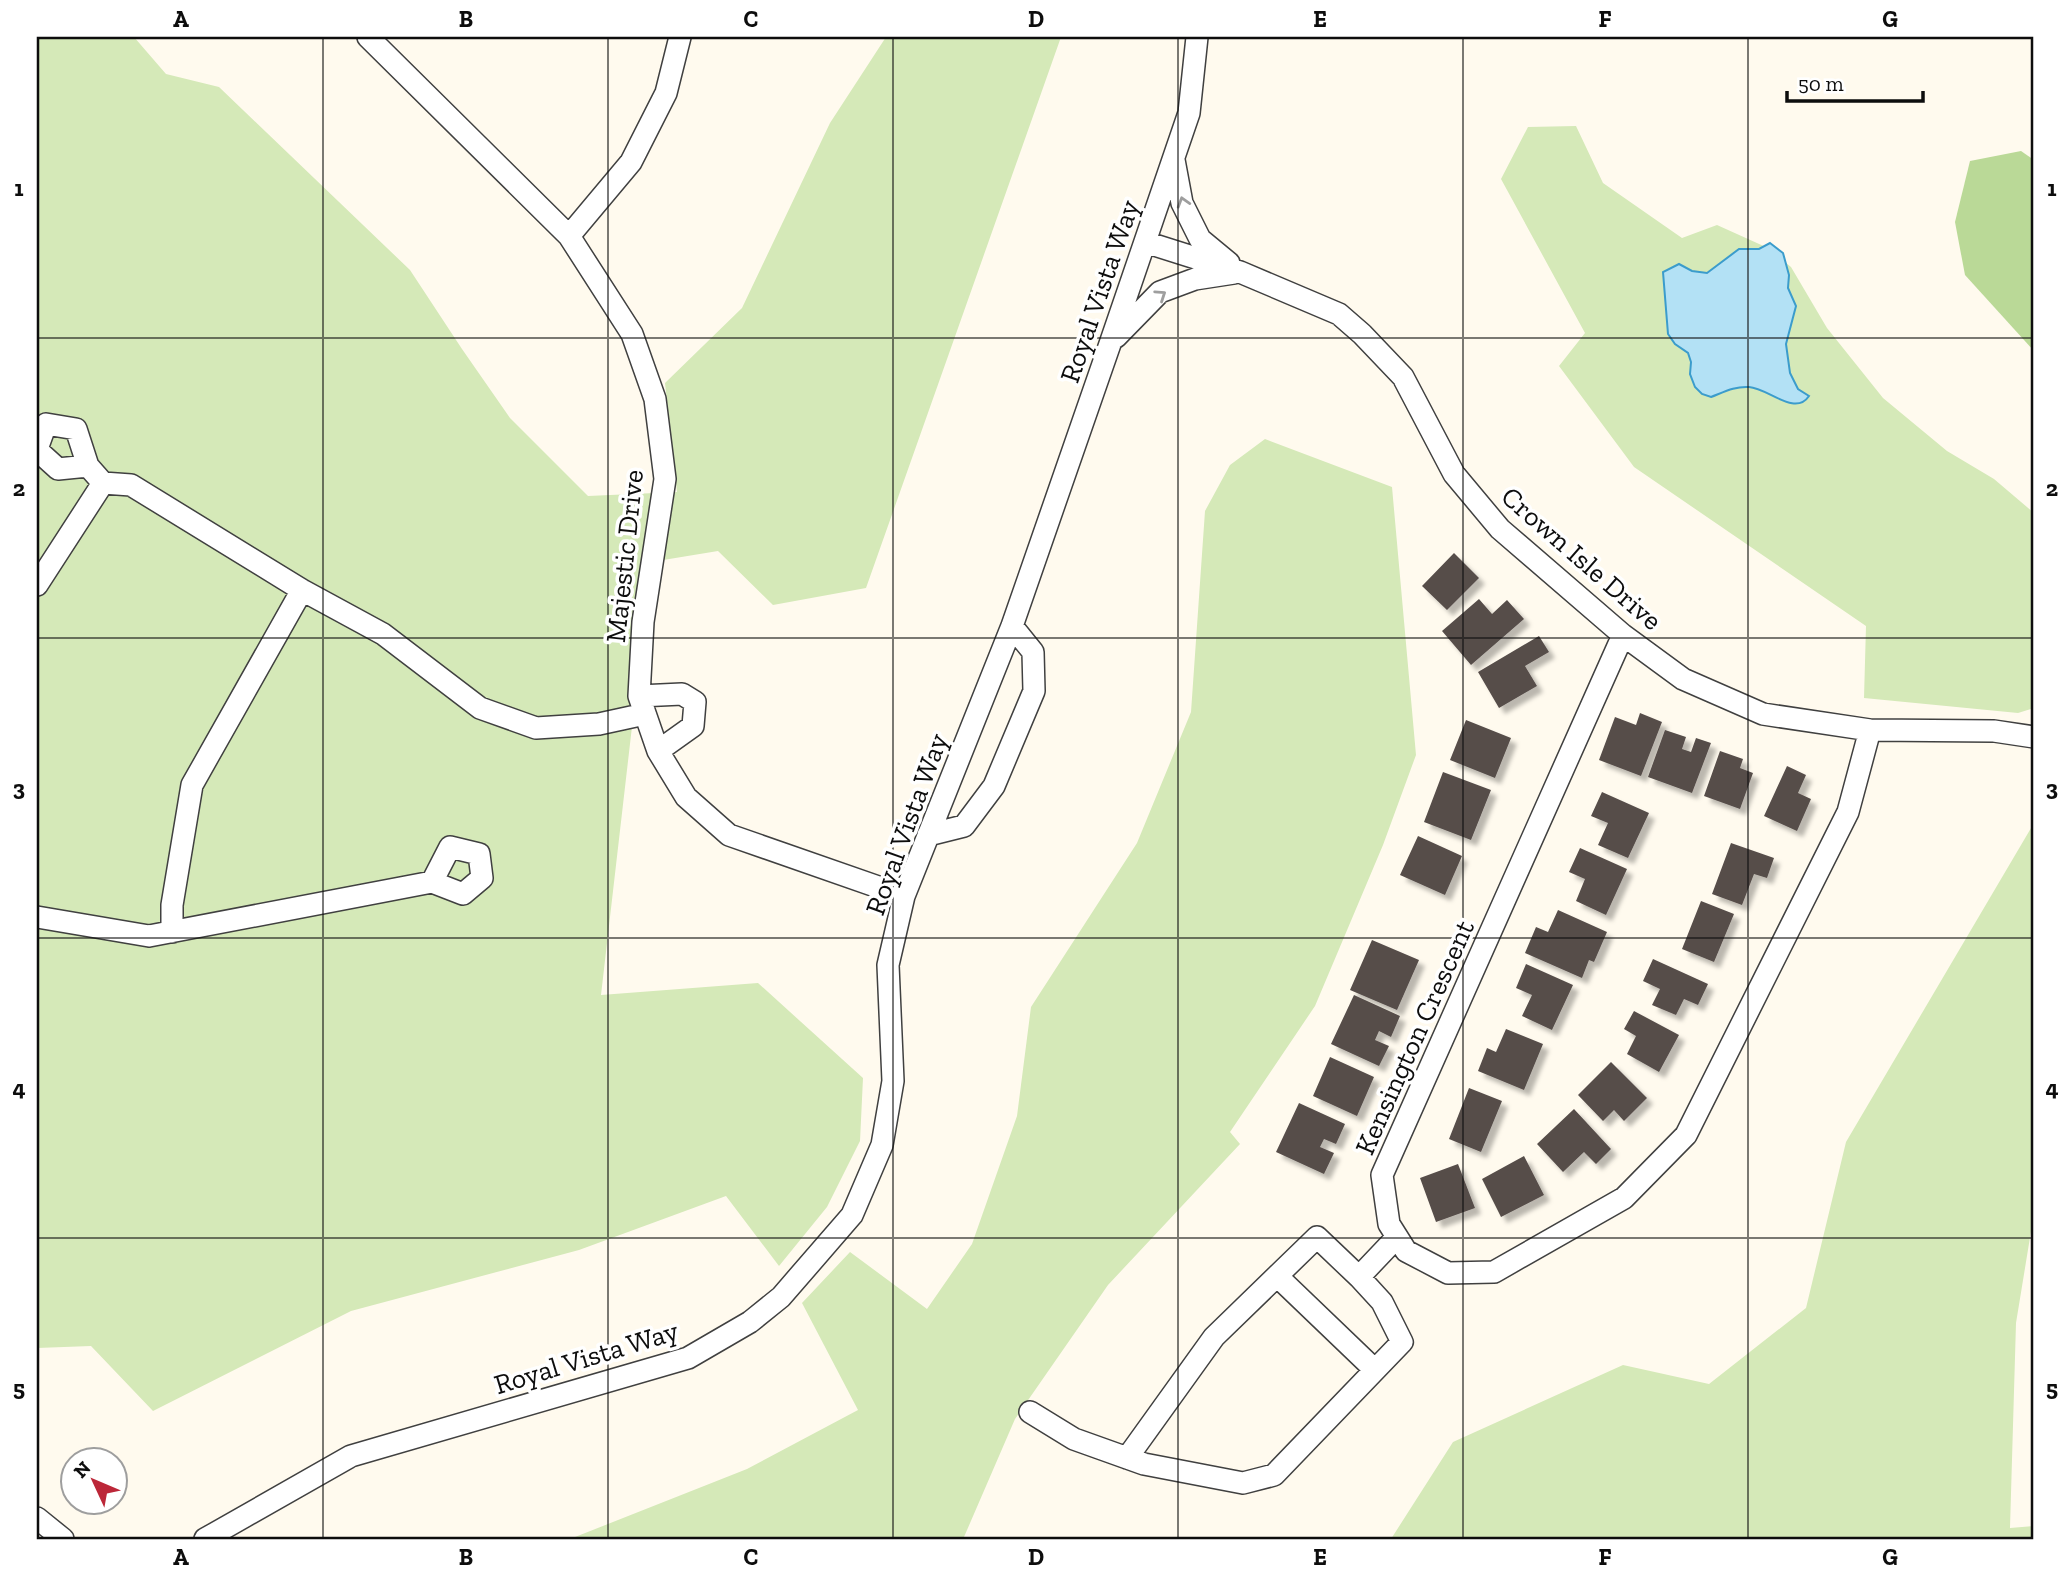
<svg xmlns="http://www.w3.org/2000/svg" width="2071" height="1576" font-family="'Zilla Slab',serif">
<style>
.green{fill:#d5e9b8}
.forest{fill:#bad997}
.water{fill:#b3e1f5;stroke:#3b9ccc;stroke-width:2}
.building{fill:#564d4a;filter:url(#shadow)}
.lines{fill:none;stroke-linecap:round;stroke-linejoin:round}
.street-casing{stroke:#404040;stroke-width:24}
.street{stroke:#fff;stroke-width:21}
.oneway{stroke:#9e9e9e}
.grid{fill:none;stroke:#0d0d0d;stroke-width:2;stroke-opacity:0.55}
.labels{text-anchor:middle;stroke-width:7;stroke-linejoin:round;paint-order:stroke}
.street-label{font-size:28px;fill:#0d0d0d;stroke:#fff}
.neatline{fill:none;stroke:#0d0d0d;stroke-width:2.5}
.grid-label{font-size:23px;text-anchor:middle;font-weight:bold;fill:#0d0d0d}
</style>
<defs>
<filter id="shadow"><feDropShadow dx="6" dy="6" stdDeviation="2" flood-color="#0004"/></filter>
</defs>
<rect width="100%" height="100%" fill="#fffaee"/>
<path class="green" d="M 37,37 L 134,37 L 166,74 L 219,87 L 410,270 L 462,349 L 510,418 L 588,496 L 677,492 L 665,383 L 742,308 L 830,123 L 886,37 L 1061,37 L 866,588 L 773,605 L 718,551 L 651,562 L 601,995 L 758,983 L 863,1078 L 860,1141 L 827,1207 L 779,1266 L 726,1196 L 579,1250 L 351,1311 L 153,1411 L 91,1346 L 37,1348 Z
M 1576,126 L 1603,183 L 1682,238 L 1717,225 L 1768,248 L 1791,267 L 1827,328 L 1883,398 L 1947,451 L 1994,479 L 2034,513 L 2034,708 L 2018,713 L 1864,698 L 1866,626 L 1634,467 L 1559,366 L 1585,333 L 1501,179 L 1528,127 Z
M 1265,439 L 1392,487 L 1416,755 L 1383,845 L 1315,1006 L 1230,1132 L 1240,1144 L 1108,1285 L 1015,1419 L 964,1537 L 967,1539 L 570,1539 L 747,1469 L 858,1410 L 802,1303 L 850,1252 L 927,1309 L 972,1244 L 1017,1116 L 1031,1007 L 1137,843 L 1191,712 L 1205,511 L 1230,465 Z
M 2034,823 L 2034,1213 L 2016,1323 L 2010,1528 L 2034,1526 L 2034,1539 L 1391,1539 L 1453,1442 L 1623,1365 L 1709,1384 L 1806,1308 L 1846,1142 Z"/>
<path class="forest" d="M 2021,151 L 2034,160 L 2034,351 L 1965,275 L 1955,222 L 1970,161 Z"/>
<path class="water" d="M 1770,243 L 1783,253 L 1789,275 L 1788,288 L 1796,306 L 1786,344 L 1790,373 L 1798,389 L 1809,396 C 1795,417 1768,388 1749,387 C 1735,386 1724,392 1711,397 L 1702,394 L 1695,387 L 1690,374 L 1691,362 L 1688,353 L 1675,344 L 1668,334 L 1663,272 L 1679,264 L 1692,271 L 1707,273 L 1739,249 L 1759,249 Z"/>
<path class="building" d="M 1454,553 L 1479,578 L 1447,610 L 1422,586 Z
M 1479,599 L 1492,614 L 1507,600 L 1524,619 L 1471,665 L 1442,631 Z
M 1539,636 L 1549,652 L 1525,666 L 1537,686 L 1499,708 L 1478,672 Z
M 1640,713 L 1662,722 L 1641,776 L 1599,760 L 1615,717 L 1636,725 Z
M 1466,720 L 1511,738 L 1495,778 L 1450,760 Z
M 1665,730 L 1686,737 L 1682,749 L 1691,752 L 1696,738 L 1711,743 L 1692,793 L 1648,777 Z
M 1720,751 L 1743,759 L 1740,768 L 1753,773 L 1740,809 L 1704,796 Z
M 1787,766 L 1806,775 L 1798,793 L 1811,799 L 1797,831 L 1764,816 Z
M 1443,772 L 1491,790 L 1471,840 L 1424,822 Z
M 1602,792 L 1649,813 L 1628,858 L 1598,845 L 1608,823 L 1591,816 Z
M 1418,836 L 1462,856 L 1445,895 L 1400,875 Z
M 1731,843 L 1774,858 L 1767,878 L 1754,874 L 1742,905 L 1712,894 Z
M 1580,848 L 1627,869 L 1606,915 L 1576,901 L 1585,879 L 1569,872 Z
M 1701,901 L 1734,914 L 1714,962 L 1682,949 Z
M 1558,910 L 1607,932 L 1594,962 L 1589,960 L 1582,978 L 1525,953 L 1536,927 L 1548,932 Z
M 1372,940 L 1419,960 L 1397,1010 L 1350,990 Z
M 1653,959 L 1708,984 L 1698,1005 L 1684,999 L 1676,1015 L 1652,1005 L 1660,989 L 1643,981 Z
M 1526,964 L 1573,985 L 1552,1030 L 1522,1016 L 1532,995 L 1516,988 Z
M 1354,995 L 1400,1016 L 1391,1037 L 1379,1031 L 1375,1040 L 1389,1046 L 1379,1066 L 1331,1044 Z
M 1634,1011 L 1679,1035 L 1659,1072 L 1627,1054 L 1636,1036 L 1624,1029 Z
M 1506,1029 L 1543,1044 L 1524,1090 L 1478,1071 L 1487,1048 L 1496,1052 Z
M 1330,1057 L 1374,1077 L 1357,1116 L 1313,1096 Z
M 1611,1062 L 1647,1098 L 1624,1121 L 1614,1110 L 1603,1121 L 1578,1095 Z
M 1469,1088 L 1502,1101 L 1481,1152 L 1449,1139 Z
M 1299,1103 L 1345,1124 L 1336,1144 L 1324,1139 L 1320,1147 L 1334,1153 L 1324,1174 L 1276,1152 Z
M 1574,1109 L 1611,1149 L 1596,1164 L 1584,1152 L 1563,1172 L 1537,1144 Z
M 1524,1156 L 1544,1195 L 1501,1217 L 1482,1179 Z
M 1458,1164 L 1475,1208 L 1436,1222 L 1420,1178 Z"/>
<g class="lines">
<g class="street-casing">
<path id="street" d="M 368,37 L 569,236 L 632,334 L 655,399 L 665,479 L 643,622 L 639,696 L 658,751 L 686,797 L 729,835 L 904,896
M 1174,160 L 1182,203 L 1200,239 L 1229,263
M 569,236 L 631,162 L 666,93 L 680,37
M 1145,242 L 1240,272 L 1339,314 L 1362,334 L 1403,377 L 1454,474 L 1500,529 L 1623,635 L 1683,679 L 1763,714 L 1870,730 L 1994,731 L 2034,737
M 1116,337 L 1160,292 L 1195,279 L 1234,273
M 37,449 L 46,424 L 76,429 L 88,466 L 103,483
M 37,450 L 58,469 L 88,466
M 37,585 L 103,483 L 131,485 L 302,590 L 383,634 L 480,708 L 536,728 L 599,724 L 645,714
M 1623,635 L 1382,1175 L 1389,1224 L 1406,1251 L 1448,1273 L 1494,1272 L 1624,1198 L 1686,1135 L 1848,812 L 1870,730
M 639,696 L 682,694 L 695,702 L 693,726 L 658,751
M 928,835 L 964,826 L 994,786 L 1034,691 L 1033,652 L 1012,626
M 37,917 L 149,936 L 432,882 L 463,894 L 482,878 L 479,854 L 450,847 L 432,882
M 172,932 L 172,905 L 192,785 L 302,590
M 1277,1276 L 1375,1370
M 1030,1412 L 1074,1439 L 1144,1464 L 1243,1483 L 1274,1475 L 1402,1342 L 1382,1302 L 1359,1277
M 1127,1458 L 1214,1337 L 1317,1237 L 1359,1277 L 1397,1237
M 37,1518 L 63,1539
M 205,1539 L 351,1456 L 688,1358 L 750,1322 L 781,1297 L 852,1215 L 882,1145 L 893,1081 L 888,965 L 904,896 L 1012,626 L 1111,341 L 1189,113 L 1197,37"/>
</g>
<use href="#street" class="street"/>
</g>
<defs><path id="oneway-chevron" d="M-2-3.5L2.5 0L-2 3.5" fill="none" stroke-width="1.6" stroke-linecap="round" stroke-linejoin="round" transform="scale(1.75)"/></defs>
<g class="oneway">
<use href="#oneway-chevron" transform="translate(1183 202) rotate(-107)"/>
<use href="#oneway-chevron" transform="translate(1161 295) rotate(-34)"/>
</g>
<path class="grid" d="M 323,37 L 323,1539M 608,37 L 608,1539M 893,37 L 893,1539M 1178,37 L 1178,1539M 1463,37 L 1463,1539M 1748,37 L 1748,1539M 37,338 L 2034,338M 37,638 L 2034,638M 37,938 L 2034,938M 37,1238 L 2034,1238"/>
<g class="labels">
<g class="street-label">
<text transform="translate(1099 291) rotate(-71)" y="10">Royal Vista Way</text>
<text transform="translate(624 556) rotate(-84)" y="10">Majestic Drive</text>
<text transform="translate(1582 558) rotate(41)" y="10">Crown Isle Drive</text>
<text transform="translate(906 824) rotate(-70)" y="10">Royal Vista Way</text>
<text transform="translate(1414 1037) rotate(-66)" y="10">Kensington Crescent</text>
<text transform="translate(586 1357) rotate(-17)" y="10">Royal Vista Way</text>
</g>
</g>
<rect width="2071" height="1576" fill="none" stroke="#ffffff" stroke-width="77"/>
<g transform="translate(94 1481) rotate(314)"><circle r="33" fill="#ffffff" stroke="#9e9e9e" stroke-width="2"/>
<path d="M0-5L12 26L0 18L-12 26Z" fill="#bc2738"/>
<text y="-10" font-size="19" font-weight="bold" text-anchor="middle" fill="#0d0d0d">N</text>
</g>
<path d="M1787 91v10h136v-10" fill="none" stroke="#0d0d0d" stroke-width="3.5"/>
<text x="1798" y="91" font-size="21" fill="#0d0d0d" stroke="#ffffff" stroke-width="5" paint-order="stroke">50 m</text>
<rect x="38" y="38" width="1994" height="1500" class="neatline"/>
<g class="grid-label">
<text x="181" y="27">A</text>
<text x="466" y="27">B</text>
<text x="751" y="27">C</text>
<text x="1036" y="27">D</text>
<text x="1320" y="27">E</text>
<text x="1605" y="27">F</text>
<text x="1890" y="27">G</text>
<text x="19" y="196">1</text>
<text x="2052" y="196">1</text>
<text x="19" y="496">2</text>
<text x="2052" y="496">2</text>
<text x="19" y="796">3</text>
<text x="2052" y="796">3</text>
<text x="19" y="1096">4</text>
<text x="2052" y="1096">4</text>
<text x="19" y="1396">5</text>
<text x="2052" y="1396">5</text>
<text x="181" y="1565">A</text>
<text x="466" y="1565">B</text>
<text x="751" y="1565">C</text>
<text x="1036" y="1565">D</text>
<text x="1320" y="1565">E</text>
<text x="1605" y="1565">F</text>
<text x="1890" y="1565">G</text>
</g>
</svg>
